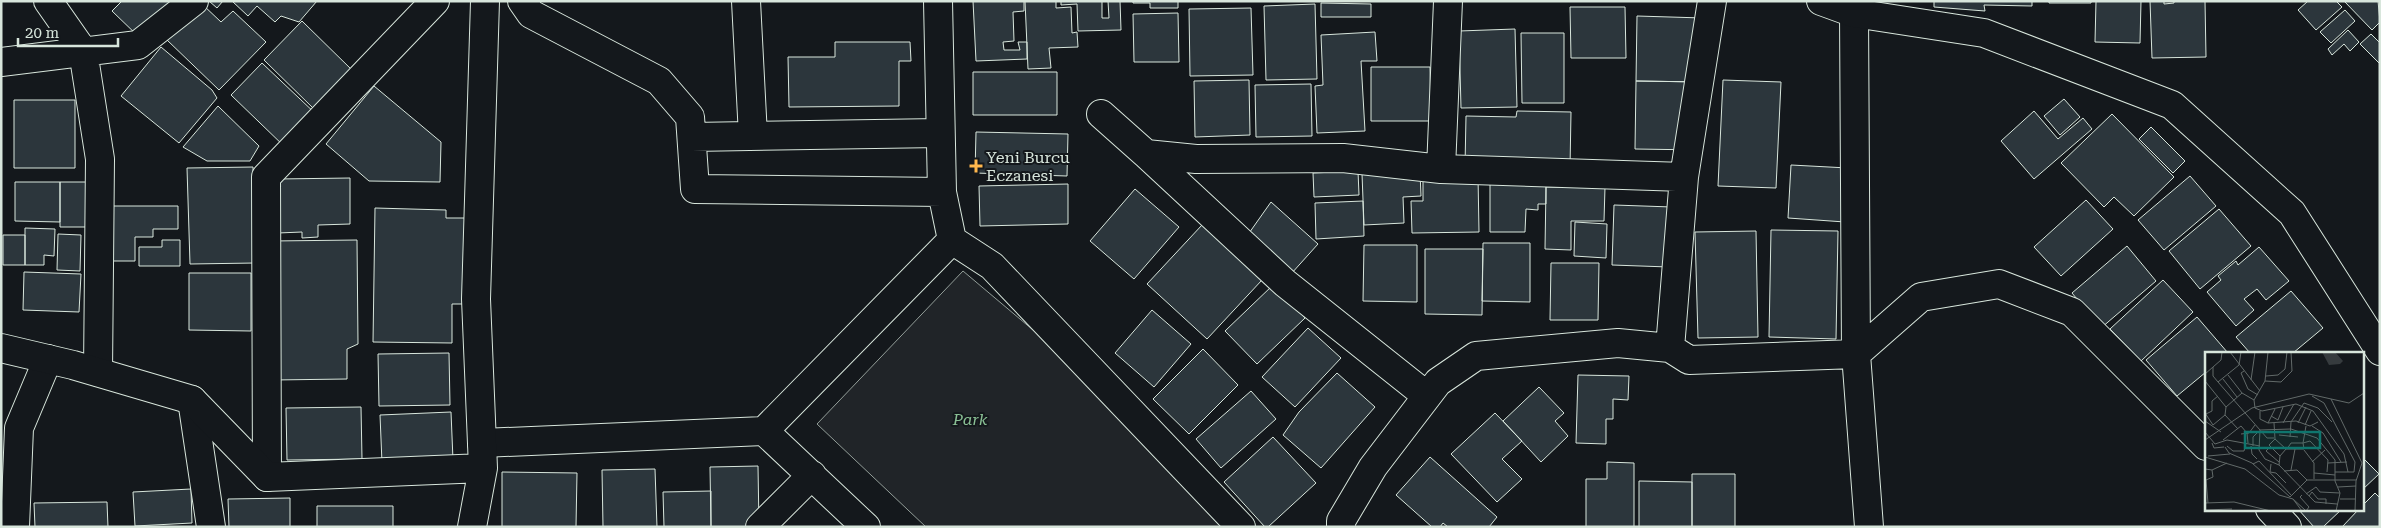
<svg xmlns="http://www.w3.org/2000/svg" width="2381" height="528" font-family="'Roboto Serif',serif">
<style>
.green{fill:#202428;stroke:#939e99}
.building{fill:#2c363c;stroke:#d8e6dc}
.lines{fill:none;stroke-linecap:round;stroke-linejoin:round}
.street-casing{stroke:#d8e6dc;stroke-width:30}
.secondary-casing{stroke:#d8e6dc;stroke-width:30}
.street{stroke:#14181c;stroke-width:28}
.secondary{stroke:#14181c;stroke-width:28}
.poi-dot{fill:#ffb74d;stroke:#14181c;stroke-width:2}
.labels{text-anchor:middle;stroke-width:4;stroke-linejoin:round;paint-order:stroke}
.poi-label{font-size:16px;fill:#d8e6dc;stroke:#14181c;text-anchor:start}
.park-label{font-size:16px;font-style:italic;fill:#8ac095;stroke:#14181c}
.inset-road{fill:none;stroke:#626a69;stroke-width:1}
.view{fill:#0f766e;fill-opacity:0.15;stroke:#0f766e;stroke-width:2.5}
.inset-edge{fill:none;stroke:#d8e6dc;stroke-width:2.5}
</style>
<rect width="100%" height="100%" fill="#14181c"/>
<path class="green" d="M 963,271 L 1135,416 L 1228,527 L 926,527 L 817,424 Z"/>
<path class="building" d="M 122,1 L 177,1 L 140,38 L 112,11 Z
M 209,1 L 223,1 L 217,8 Z
M 232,1 L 317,1 L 299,22 L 281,16 L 275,22 L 257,6 L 248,16 Z
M 973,1 L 1024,1 L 1024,11 L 1013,12 L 1014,41 L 1003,42 L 1004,50 L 1020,50 L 1018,42 L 1027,42 L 1027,59 L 976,61 Z
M 1025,1 L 1056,1 L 1056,8 L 1071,7 L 1072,33 L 1077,32 L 1078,47 L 1049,48 L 1051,68 L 1028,69 Z
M 1061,1 L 1102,1 L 1102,18 L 1109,18 L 1108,1 L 1120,1 L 1121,30 L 1078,31 L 1077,4 L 1061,5 Z
M 1133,1 L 1178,1 L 1178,8 L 1150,8 L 1150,3 L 1133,3 Z
M 1934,1 L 2032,1 L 2032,6 L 1984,5 L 1985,11 L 1934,7 Z
M 2049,1 L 2091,1 L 2091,3 L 2049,3 Z
M 2096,1 L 2141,1 L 2140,43 L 2095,42 Z
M 2150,1 L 2164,1 L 2164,4 L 2174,3 L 2174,1 L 2205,1 L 2206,57 L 2152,58 Z
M 2308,1 L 2336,1 L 2342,7 L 2316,30 L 2298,10 Z
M 2344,1 L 2378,1 L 2380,22 L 2372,30 Z
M 1321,3 L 1371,4 L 1371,17 L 1321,17 Z
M 202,4 L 221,22 L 233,11 L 266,42 L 219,90 L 167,40 Z
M 1315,4 L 1317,79 L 1266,80 L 1264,6 Z
M 1570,7 L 1625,7 L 1626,58 L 1571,58 Z
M 1251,8 L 1253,75 L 1190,76 L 1189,9 Z
M 2345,10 L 2355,21 L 2331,43 L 2320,32 Z
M 1178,13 L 1179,62 L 1134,62 L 1133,14 Z
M 1637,16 L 1703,18 L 1702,82 L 1636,81 Z
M 302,21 L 352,70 L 314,109 L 264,60 Z
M 1515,29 L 1517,107 L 1461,108 L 1459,31 Z
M 2348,30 L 2359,42 L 2350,51 L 2344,44 L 2332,55 L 2328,49 Z
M 1375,32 L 1377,61 L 1361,61 L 1365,131 L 1317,133 L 1315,86 L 1323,85 L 1321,35 Z
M 1521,33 L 1564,33 L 1564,103 L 1522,103 Z
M 2371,34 L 2380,43 L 2380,64 L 2360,44 Z
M 835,42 L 910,42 L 911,61 L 899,61 L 899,106 L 789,107 L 788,57 L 835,57 Z
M 161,47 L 212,90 L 217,98 L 179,143 L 121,96 Z
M 262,63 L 318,116 L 287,149 L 231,95 Z
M 1371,67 L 1430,67 L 1431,121 L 1371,121 Z
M 973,72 L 1057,72 L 1057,115 L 973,115 Z
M 1249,80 L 1250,135 L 1195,137 L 1194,81 Z
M 1723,80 L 1781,82 L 1776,188 L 1718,186 Z
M 1636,81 L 1702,82 L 1701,150 L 1635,149 Z
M 1311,84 L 1312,136 L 1256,137 L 1255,85 Z
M 374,86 L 441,142 L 440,182 L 369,181 L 326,144 Z
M 2064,99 L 2080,117 L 2060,135 L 2044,116 Z
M 14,100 L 75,100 L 75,168 L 14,168 Z
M 218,106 L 259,146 L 250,161 L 207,161 L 183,147 Z
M 1517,111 L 1571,112 L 1570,168 L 1465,166 L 1466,116 L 1516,117 Z
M 2034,111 L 2058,139 L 2083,118 L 2092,129 L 2034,179 L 2001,141 Z
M 2112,114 L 2174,177 L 2134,216 L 2114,197 L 2104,207 L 2061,163 Z
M 2151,127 L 2185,161 L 2173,173 L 2139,139 Z
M 976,132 L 1068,134 L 1067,176 L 975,173 Z
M 1791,165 L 1848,168 L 1845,222 L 1788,218 Z
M 253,167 L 255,263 L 190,264 L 187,168 Z
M 1358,171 L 1359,195 L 1314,197 L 1313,173 Z
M 1420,172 L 1421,196 L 1403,197 L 1404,223 L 1364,225 L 1362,174 Z
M 1478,176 L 1479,232 L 1412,233 L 1411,201 L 1423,201 L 1423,177 Z
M 2190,176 L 2216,206 L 2164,250 L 2138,220 Z
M 350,178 L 350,224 L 318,225 L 318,237 L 302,238 L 302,232 L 278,233 L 277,179 Z
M 15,182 L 60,182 L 60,222 L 15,221 Z
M 60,182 L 86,182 L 86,227 L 60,227 Z
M 1490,183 L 1546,183 L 1546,204 L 1538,204 L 1538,210 L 1526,209 L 1525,232 L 1490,232 Z
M 1068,184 L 1068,224 L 980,226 L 979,186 Z
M 1546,187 L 1605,187 L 1604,221 L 1571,221 L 1571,250 L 1545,249 Z
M 1135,189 L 1179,227 L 1134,279 L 1090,241 Z
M 2086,200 L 2113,229 L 2061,276 L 2034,247 Z
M 1363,201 L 1364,236 L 1316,239 L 1315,203 Z
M 1271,202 L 1318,244 L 1291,274 L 1247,236 Z
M 1614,205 L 1672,207 L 1669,267 L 1612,265 Z
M 103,206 L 178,206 L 178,229 L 153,229 L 153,237 L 135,237 L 135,261 L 103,261 Z
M 375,208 L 446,210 L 446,218 L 473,218 L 472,304 L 452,304 L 452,343 L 373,342 Z
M 2219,209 L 2251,246 L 2200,289 L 2169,251 Z
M 1575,222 L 1607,224 L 1606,258 L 1574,256 Z
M 1202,225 L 1262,280 L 1207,339 L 1147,284 Z
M 25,228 L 55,229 L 54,256 L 44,255 L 44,265 L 25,265 Z
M 1771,230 L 1838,231 L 1836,339 L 1769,337 Z
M 1756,231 L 1758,337 L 1698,338 L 1695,232 Z
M 58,234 L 81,235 L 80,271 L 57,270 Z
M 3,235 L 25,235 L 25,265 L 3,265 Z
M 162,240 L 180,240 L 180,266 L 139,266 L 139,247 L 162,247 Z
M 357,240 L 358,344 L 347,349 L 347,379 L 273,380 L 272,241 Z
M 1483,243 L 1530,243 L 1530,302 L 1482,301 Z
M 1364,245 L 1417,245 L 1417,302 L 1363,301 Z
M 2127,246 L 2156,281 L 2101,328 L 2072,293 Z
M 2259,247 L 2289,281 L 2266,300 L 2257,289 L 2244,299 L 2254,310 L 2236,326 L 2207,292 L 2221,280 L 2218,276 L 2236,261 L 2238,265 Z
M 1425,249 L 1483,249 L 1482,315 L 1425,314 Z
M 1551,263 L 1599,263 L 1598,320 L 1550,320 Z
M 24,272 L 81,274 L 79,312 L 23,310 Z
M 189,273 L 251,273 L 251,331 L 189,330 Z
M 2163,280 L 2193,312 L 2141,361 L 2110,329 Z
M 1273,285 L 1305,318 L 1257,364 L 1225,331 Z
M 2291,291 L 2323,328 L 2293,353 L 2250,353 L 2236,337 Z
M 1152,310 L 1191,344 L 1154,387 L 1115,353 Z
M 2197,317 L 2228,353 L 2206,353 L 2206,372 L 2177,396 L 2146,360 Z
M 1308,328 L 1341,358 L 1295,407 L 1262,377 Z
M 1203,349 L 1238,385 L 1189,434 L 1153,399 Z
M 449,353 L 450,405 L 379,406 L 378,354 Z
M 1337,373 L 1375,407 L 1321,468 L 1283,435 L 1299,412 Z
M 1578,375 L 1629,376 L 1628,400 L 1613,399 L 1613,419 L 1606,419 L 1606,444 L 1576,443 Z
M 1539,387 L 1564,413 L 1555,421 L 1568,436 L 1541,462 L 1503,421 Z
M 1251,391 L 1276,419 L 1221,468 L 1196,439 Z
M 361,407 L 362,459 L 287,460 L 286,408 Z
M 451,412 L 453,460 L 382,463 L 380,415 Z
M 1495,413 L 1522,441 L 1502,459 L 1522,479 L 1497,502 L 1451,454 Z
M 1273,437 L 1316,483 L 1268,527 L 1265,527 L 1224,482 Z
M 1430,457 L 1497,517 L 1489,527 L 1448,527 L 1443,523 L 1440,527 L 1432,527 L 1396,495 Z
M 2362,457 L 2379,474 L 2362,490 Z
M 1607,462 L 1634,463 L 1634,527 L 1586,527 L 1586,479 L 1607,479 Z
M 758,466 L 759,527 L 711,527 L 710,467 Z
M 655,469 L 657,527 L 603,527 L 602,470 Z
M 502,472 L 577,473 L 576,527 L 502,527 Z
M 1692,474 L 1735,474 L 1735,527 L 1692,527 Z
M 1639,481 L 1692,482 L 1692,527 L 1639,527 Z
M 191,489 L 192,523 L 135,526 L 133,492 Z
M 711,491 L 711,527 L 664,527 L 663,492 Z
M 2375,493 L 2380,498 L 2380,527 L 2342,527 L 2359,509 L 2362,509 L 2362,506 Z
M 290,498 L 290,527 L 229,527 L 228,499 Z
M 107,502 L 108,527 L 35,527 L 34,503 Z
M 317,506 L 393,506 L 393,527 L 317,527 Z
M 2298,509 L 2342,509 L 2323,527 L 2314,527 Z"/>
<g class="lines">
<g class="street-casing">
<path id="street" d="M 48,1 L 83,51 L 100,159 L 98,372
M 522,1 L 531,14 L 659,81 L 690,117 L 695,189 L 942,192
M 746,1 L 753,136
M 938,1 L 942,192 L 952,240
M 1,62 L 138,45 L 194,1
M 1101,114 L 1146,154 L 1196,159 L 1343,158 L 1441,169 L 1684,177
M 692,137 L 939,133
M 1146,154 L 1285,283 L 1427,396
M 1441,169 L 1448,1
M 1670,348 L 1684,177 L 1712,1
M 1856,354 L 1921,297 L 1999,284 L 2072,312 L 2206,446
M 1856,354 L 1854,13 L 1858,1
M 192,400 L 211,527
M 482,443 L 764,431
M 267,477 L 266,177 L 435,1
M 2270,509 L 2287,527
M 15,527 L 19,428 L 48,359
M 760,527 L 812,475
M 866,527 L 764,431 L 952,240 L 992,266 L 1241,527
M 1341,527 L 1341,521 L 1373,467 L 1438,382 L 1476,356 L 1618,343 L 1670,348 L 1689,360 L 1856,354 L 1869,527"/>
</g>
<g class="secondary-casing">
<path id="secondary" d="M 1821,1 L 1854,13 L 1984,33 L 2172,105 L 2292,213 L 2380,351
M 1,348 L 73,365 L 192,400 L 267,477 L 483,468
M 472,527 L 483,468 L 476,299 L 485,1"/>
</g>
<use href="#street" class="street"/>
<use href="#secondary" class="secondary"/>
</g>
<path class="poi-dot" d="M973.5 158.5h5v5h5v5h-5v5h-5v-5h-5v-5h5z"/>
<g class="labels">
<g class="poi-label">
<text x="986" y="163">Yeni Burcu<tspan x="986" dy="18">Eczanesi</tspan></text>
</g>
<g class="park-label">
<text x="970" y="425">Park</text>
</g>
</g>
<g transform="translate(2205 352)">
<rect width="159" height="159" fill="#14181c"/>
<path d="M 117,0 L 130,0 L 138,9 L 135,12 L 124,13 Z" fill="#363b3e"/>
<path class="inset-road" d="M 25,0 L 55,39M 63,0 L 60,29 L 49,48 L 50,56 L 57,59 L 91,52 L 108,59 L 139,102 L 143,120M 8,15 L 8,24 L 13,30 L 55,78 L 86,77 L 112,86 L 130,108 L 130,129 L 135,141 L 131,159M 39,19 L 36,21 L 43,37 L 53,43M 0,22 L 16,8 L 17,0M 23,23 L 37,41 L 49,48M 61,24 L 73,23 L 80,17 L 82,0M 18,27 L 32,45M 46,28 L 50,0M 0,29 L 21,55M 60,29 L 76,30 L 87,19 L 86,0M 13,30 L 34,13 L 36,0M 107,44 L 119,51 L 150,110 L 149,120M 126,47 L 157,111 L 151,129 L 150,159M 55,59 L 55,67 L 63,71 L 91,69 L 105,74 L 113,70M 0,61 L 8,73 L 20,63 L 33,77M 1,62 L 7,59 L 7,49 L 13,44M 20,63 L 21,55 L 37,41M 66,64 L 73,68 L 78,55M 0,69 L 16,80M 63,71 L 70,57M 69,71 L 70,87M 78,71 L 89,52M 93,71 L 101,55M 100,73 L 106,59M 101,74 L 98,91 L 105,89 L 123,108 L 122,120M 107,74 L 118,81 L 136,110M 55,78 L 54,98 L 60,107 L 74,113 L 110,150 L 132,152M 56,79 L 62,86 L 69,86M 0,80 L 10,92 L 22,88 L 55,94M 36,82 L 44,81 L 50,73M 74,83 L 93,85M 85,85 L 86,70 L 99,51 L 113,56 L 127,70M 0,88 L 47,56 L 104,42 L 144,51 L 159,41M 18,88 L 36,74 L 42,81 L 43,91M 7,91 L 9,96 L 19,95M 22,94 L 28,99 L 39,99 L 41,91M 46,94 L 47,102 L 52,107M 48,94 L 48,85 L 54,79M 20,95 L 24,101 L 47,111 L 85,145 L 102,128 L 151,128M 65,95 L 61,99 L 74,110M 81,97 L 99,97 L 98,91 L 86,91 L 82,97M 99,98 L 109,111 L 109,127M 3,104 L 25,102M 0,105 L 40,117 L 74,143 L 88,147M 107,110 L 120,98M 123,111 L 142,110M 48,112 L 54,109 L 87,144M 66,112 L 65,120 L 71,121 L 81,131M 74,113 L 75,104 L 81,97 L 70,87 L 64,93 L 75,104M 0,117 L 7,118 L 22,111M 86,118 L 90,97M 79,119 L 92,118 L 102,128M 130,120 L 149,120M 109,121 L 130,123M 133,135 L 151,134M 101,142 L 111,135 L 115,140 L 135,141M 97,143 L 95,145 L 104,155 L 101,159M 104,144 L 107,140 L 113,147 L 121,147 L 121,152M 135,147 L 151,147M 0,151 L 29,150 L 66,159M 3,151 L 1,128 L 8,125 L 7,118M 0,158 L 27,157M 97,159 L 88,147 L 100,158"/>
<path class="view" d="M 40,80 L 115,80 L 115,96 L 40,96 Z"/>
<rect width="159" height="159" class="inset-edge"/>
</g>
<rect width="2381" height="528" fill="none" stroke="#d8e6dc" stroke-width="5"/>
<path d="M18 38v8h100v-8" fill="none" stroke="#d8e6dc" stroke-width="2.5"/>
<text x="25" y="38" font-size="15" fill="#d8e6dc" stroke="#14181c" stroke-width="4" paint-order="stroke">20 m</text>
</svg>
